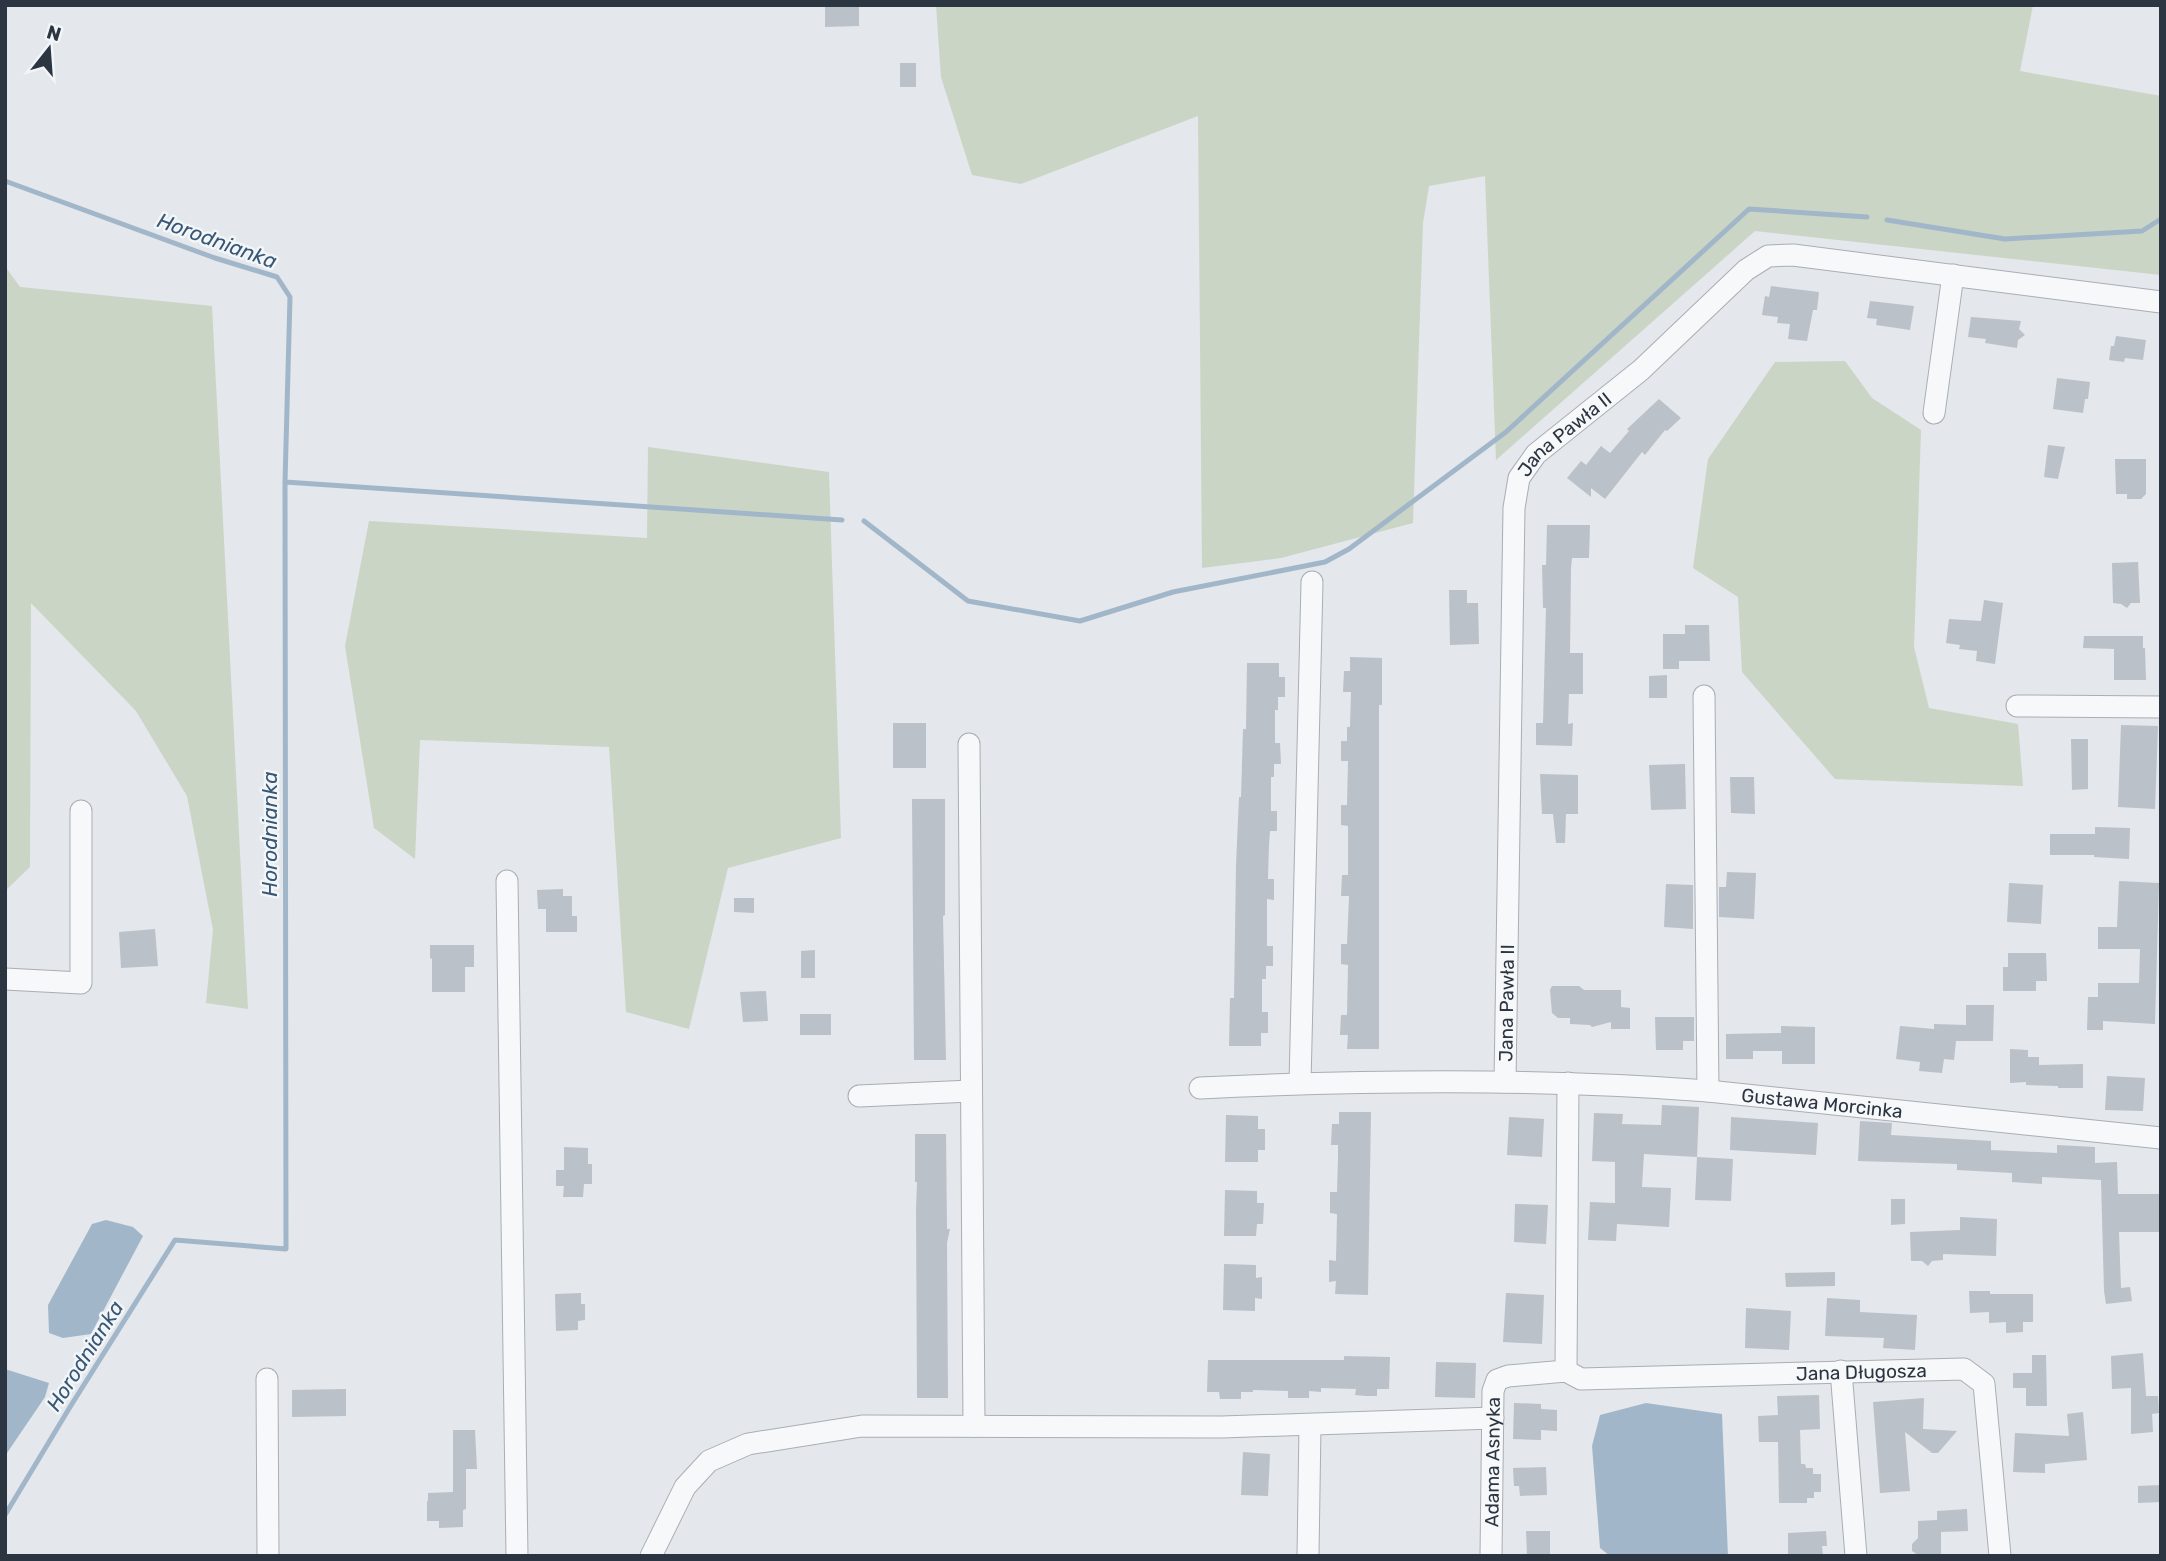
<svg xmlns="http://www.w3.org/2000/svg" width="2166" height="1561" font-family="Rubik,sans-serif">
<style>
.green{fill:#cad5c5}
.water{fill:#a1b7c9}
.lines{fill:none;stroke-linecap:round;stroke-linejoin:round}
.stream{stroke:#a1b7c9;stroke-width:5}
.building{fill:#bbc1c8}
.minor-casing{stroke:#a9aeb5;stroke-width:23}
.minor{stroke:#f6f8f9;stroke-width:21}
.labels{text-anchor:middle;stroke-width:5;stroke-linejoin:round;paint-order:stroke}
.street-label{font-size:19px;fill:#2c3643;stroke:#f3f6f8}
.water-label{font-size:21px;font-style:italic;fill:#385775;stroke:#f3f6f8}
</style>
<rect width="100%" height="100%" fill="#e4e7eb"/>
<path class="green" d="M 936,5 L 2033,5 L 2020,71 L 2161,96 L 2161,275 L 1755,231 L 1496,460 L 1485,176 L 1429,186 L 1423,223 L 1413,523 L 1281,558 L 1202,568 L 1198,116 L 1021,184 L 972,175 L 941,77 Z
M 5,266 L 20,287 L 212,306 L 248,1009 L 206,1003 L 213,930 L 187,796 L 136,711 L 31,603 L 30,867 L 5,891 Z
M 1845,361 L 1872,398 L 1921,430 L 1914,647 L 1929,708 L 2018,724 L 2023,786 L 1835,779 L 1742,672 L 1738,597 L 1693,568 L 1708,459 L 1775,362 Z
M 648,447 L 829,472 L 841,838 L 728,868 L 689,1029 L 626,1012 L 609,747 L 420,740 L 415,859 L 374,828 L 345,646 L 369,521 L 647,538 Z"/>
<path class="water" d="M 106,1220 L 133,1227 L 143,1236 L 91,1334 L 63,1338 L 49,1333 L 48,1305 L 92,1224 Z
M 5,1369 L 49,1383 L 45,1397 L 5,1456 Z
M 1646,1403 L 1722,1414 L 1728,1556 L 1610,1556 L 1600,1548 L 1592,1446 L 1600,1415 Z"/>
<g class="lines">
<path class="stream" d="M 5,181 L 215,258 L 277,277 L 290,297 L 285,482 L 286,1249 L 175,1240 L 70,1407 L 5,1515
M 1887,220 L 2005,239 L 2142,231 L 2161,219
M 285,482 L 842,520
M 864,521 L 968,601 L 1080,621 L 1173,592 L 1325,562 L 1349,549 L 1506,432 L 1749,209 L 1867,217"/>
</g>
<path class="building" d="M 825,5 L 859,5 L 859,26 L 825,27 Z
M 900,63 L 916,63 L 916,87 L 900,87 Z
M 1771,286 L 1819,292 L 1817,310 L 1813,310 L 1807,341 L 1788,339 L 1790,324 L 1777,323 L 1778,317 L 1762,315 L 1765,296 L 1769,297 Z
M 1870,301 L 1914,306 L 1910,330 L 1876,325 L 1877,319 L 1867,318 Z
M 1971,317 L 2021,321 L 2019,329 L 2025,335 L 2018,340 L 2017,348 L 1985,343 L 1986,339 L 1968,337 Z
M 2116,336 L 2146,340 L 2143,360 L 2125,358 L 2124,362 L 2109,360 L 2111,346 L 2114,346 Z
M 2057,378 L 2090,382 L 2088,399 L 2085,399 L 2083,413 L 2053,409 Z
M 1659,399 L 1681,418 L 1667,431 L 1665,430 L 1645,455 L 1642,452 L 1605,499 L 1591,488 L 1591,497 L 1567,478 L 1581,461 L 1586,465 L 1601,446 L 1610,453 L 1629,431 L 1627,429 Z
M 2048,445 L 2065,447 L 2058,479 L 2044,477 Z
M 2115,459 L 2146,459 L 2146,494 L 2141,499 L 2127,499 L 2127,494 L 2116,494 Z
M 1547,525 L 1590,525 L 1589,558 L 1572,558 L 1571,568 L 1570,653 L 1583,653 L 1583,694 L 1569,694 L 1568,724 L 1573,723 L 1572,746 L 1536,745 L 1536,723 L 1543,723 L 1546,608 L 1543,608 L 1542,565 L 1546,565 Z
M 2138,562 L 2140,603 L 2131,603 L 2127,608 L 2121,604 L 2113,603 L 2112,563 Z
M 1449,590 L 1467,590 L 1467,603 L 1478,603 L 1479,644 L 1450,645 Z
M 1984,600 L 2003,603 L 1995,664 L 1976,661 L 1977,651 L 1959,649 L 1960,645 L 1946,643 L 1949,619 L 1981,621 Z
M 1685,625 L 1709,625 L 1710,661 L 1679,661 L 1679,669 L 1663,669 L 1663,634 L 1685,634 Z
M 2084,636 L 2143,636 L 2143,648 L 2145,648 L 2146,680 L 2114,680 L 2114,649 L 2083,648 Z
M 1350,657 L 1382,658 L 1382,705 L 1379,705 L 1379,1049 L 1347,1049 L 1348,1035 L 1340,1035 L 1341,1015 L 1347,1015 L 1348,965 L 1341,964 L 1341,944 L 1347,944 L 1349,896 L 1341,896 L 1342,875 L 1348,875 L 1348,826 L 1341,825 L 1341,805 L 1347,805 L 1348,761 L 1341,761 L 1341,741 L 1347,741 L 1347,727 L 1350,727 L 1351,692 L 1343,692 L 1344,671 L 1350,671 Z
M 1247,663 L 1279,663 L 1279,677 L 1285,677 L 1285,697 L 1278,697 L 1278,710 L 1275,710 L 1275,743 L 1280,743 L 1281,764 L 1274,764 L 1274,777 L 1271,777 L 1271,811 L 1277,811 L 1277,831 L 1270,831 L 1269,845 L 1268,879 L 1274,879 L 1274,900 L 1267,899 L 1267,946 L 1273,946 L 1273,966 L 1266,966 L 1266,979 L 1262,979 L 1262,1012 L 1268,1012 L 1268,1033 L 1261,1033 L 1261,1046 L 1229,1046 L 1230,998 L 1234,998 L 1236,865 L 1239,797 L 1241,797 L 1243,729 L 1246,729 Z
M 1667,675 L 1667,698 L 1649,698 L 1649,676 Z
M 893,723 L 926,723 L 926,768 L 893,768 Z
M 2121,725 L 2158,726 L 2155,809 L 2118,807 Z
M 2071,739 L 2088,739 L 2088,789 L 2072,790 Z
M 1685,764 L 1686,809 L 1651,810 L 1649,765 Z
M 1540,774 L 1578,775 L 1578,814 L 1566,814 L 1565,843 L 1556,843 L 1553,814 L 1542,814 Z
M 1730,777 L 1754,777 L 1755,814 L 1731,813 Z
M 912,799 L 945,799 L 945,915 L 943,916 L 946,1060 L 914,1060 Z
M 2095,827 L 2130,828 L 2129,859 L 2094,857 L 2094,855 L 2050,855 L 2050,834 L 2095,834 Z
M 1727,872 L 1756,873 L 1754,919 L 1719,917 L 1719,887 L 1726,887 Z
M 2119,881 L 2159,883 L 2155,1024 L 2103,1021 L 2103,1030 L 2087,1030 L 2088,997 L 2098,997 L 2098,983 L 2139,983 L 2140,949 L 2098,949 L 2098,927 L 2117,927 Z
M 2009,883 L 2043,885 L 2041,924 L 2007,922 Z
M 1666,884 L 1693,885 L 1693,929 L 1664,927 Z
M 563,889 L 563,896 L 572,896 L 572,916 L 577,916 L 577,932 L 546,932 L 546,909 L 538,909 L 537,890 Z
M 734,898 L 754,898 L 754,913 L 734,912 Z
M 155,929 L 158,966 L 121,968 L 119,932 Z
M 430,945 L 474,945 L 474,967 L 465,967 L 465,992 L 432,992 L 432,959 L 430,958 Z
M 815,950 L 815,978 L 801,978 L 801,951 Z
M 2008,953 L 2046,953 L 2047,981 L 2036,981 L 2036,991 L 2003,991 L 2003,967 L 2008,967 Z
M 1552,986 L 1579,986 L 1584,990 L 1621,990 L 1621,1007 L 1630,1008 L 1630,1029 L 1611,1029 L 1611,1022 L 1592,1027 L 1590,1025 L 1570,1024 L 1570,1018 L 1558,1018 L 1552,1013 L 1550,990 Z
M 766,991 L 768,1021 L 743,1022 L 740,992 Z
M 1966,1005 L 1994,1005 L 1993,1041 L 1956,1041 L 1954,1060 L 1944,1059 L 1942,1073 L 1919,1071 L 1920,1062 L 1896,1059 L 1900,1026 L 1934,1029 L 1934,1024 L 1966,1025 Z
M 800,1014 L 831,1014 L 831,1035 L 800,1035 Z
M 1655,1017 L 1694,1017 L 1694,1041 L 1683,1041 L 1683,1050 L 1656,1050 Z
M 1781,1026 L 1815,1027 L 1815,1064 L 1782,1064 L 1782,1051 L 1753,1051 L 1753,1059 L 1726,1059 L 1726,1034 L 1781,1033 Z
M 2010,1049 L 2028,1050 L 2028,1057 L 2039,1057 L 2039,1065 L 2083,1064 L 2083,1088 L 2058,1088 L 2058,1086 L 2026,1085 L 2026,1082 L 2010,1083 Z
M 2107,1076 L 2145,1078 L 2143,1111 L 2105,1110 Z
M 1662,1105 L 1699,1107 L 1697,1157 L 1644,1154 L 1642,1187 L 1671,1188 L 1669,1227 L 1617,1224 L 1616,1241 L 1588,1240 L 1590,1202 L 1615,1203 L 1615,1162 L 1592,1161 L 1594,1113 L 1623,1114 L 1622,1124 L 1661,1125 Z
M 1339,1112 L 1371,1112 L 1368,1295 L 1335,1294 L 1336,1281 L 1329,1282 L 1329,1260 L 1336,1261 L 1337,1214 L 1330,1213 L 1330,1192 L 1337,1192 L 1338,1158 L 1338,1145 L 1331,1145 L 1332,1124 L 1339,1124 Z
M 1226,1115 L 1258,1116 L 1258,1129 L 1265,1129 L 1265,1150 L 1258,1150 L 1258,1162 L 1225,1162 Z
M 1509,1117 L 1544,1119 L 1542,1157 L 1507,1155 Z
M 1731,1117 L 1818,1123 L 1816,1155 L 1730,1150 Z
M 1860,1121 L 1892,1123 L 1891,1135 L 1991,1141 L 1991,1150 L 2057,1153 L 2057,1145 L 2095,1147 L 2095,1163 L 2117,1162 L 2118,1194 L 2161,1194 L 2161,1232 L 2119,1232 L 2121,1288 L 2130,1287 L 2132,1301 L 2106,1304 L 2104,1291 L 2101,1180 L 2042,1177 L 2042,1184 L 2012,1182 L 2012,1173 L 1957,1170 L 1957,1164 L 1858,1161 Z
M 915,1134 L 946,1134 L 947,1229 L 950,1229 L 947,1243 L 948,1398 L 917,1398 L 916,1209 L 917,1182 L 915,1182 Z
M 564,1147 L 588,1148 L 588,1164 L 592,1164 L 592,1184 L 584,1184 L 583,1197 L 563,1197 L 564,1186 L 556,1186 L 556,1170 L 564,1170 Z
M 1697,1157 L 1733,1159 L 1731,1201 L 1695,1200 Z
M 1225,1190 L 1257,1191 L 1257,1203 L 1264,1203 L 1263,1224 L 1257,1224 L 1256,1236 L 1224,1236 Z
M 1891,1199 L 1905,1199 L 1905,1224 L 1891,1225 Z
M 1515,1204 L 1548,1205 L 1546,1244 L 1514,1242 Z
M 1960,1217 L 1997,1219 L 1996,1256 L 1943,1254 L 1943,1260 L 1932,1261 L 1928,1266 L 1922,1261 L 1911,1261 L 1910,1232 L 1960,1230 Z
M 1224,1264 L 1256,1265 L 1256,1278 L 1262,1277 L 1262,1299 L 1255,1298 L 1255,1311 L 1223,1310 Z
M 1835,1272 L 1835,1286 L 1786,1287 L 1785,1273 Z
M 1969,1291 L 1990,1291 L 1990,1294 L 2033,1294 L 2033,1322 L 2023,1322 L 2023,1332 L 2006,1333 L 2006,1322 L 1989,1323 L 1989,1312 L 1970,1313 Z
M 581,1293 L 581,1304 L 585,1304 L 585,1320 L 578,1321 L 578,1330 L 556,1331 L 555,1294 Z
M 1506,1293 L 1544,1295 L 1542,1344 L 1503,1342 Z
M 1827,1298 L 1860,1300 L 1860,1312 L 1917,1315 L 1915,1350 L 1883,1348 L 1884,1338 L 1825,1336 Z
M 1746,1308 L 1791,1311 L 1789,1350 L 1745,1348 Z
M 2143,1353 L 2146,1396 L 2158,1396 L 2159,1413 L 2152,1414 L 2153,1432 L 2131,1434 L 2131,1388 L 2112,1389 L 2111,1356 Z
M 2032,1355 L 2046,1355 L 2047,1406 L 2026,1406 L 2026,1388 L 2013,1388 L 2013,1373 L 2032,1373 Z
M 1344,1356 L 1390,1357 L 1389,1389 L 1377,1389 L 1377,1396 L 1366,1396 L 1355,1395 L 1356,1389 L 1321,1388 L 1321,1392 L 1309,1391 L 1309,1398 L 1288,1398 L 1288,1391 L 1253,1390 L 1253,1392 L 1241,1392 L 1241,1399 L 1220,1399 L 1219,1392 L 1207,1392 L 1208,1360 L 1344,1360 Z
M 1436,1362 L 1476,1363 L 1475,1398 L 1435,1397 Z
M 346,1389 L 346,1416 L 292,1417 L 292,1390 Z
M 1819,1395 L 1820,1429 L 1800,1430 L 1801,1464 L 1805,1464 L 1806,1468 L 1813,1468 L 1813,1474 L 1821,1474 L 1821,1492 L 1814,1492 L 1814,1498 L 1807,1498 L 1807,1503 L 1779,1503 L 1778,1442 L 1759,1442 L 1758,1416 L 1778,1415 L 1777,1396 Z
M 1924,1398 L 1923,1429 L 1957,1431 L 1938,1453 L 1932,1453 L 1905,1432 L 1910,1491 L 1880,1493 L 1873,1402 Z
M 1514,1403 L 1541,1404 L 1541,1409 L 1557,1410 L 1557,1431 L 1541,1430 L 1541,1440 L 1513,1439 Z
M 2083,1412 L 2087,1460 L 2045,1464 L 2045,1473 L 2013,1472 L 2015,1433 L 2069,1436 L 2067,1414 Z
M 453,1430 L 475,1430 L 477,1469 L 466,1469 L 466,1509 L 463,1510 L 463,1527 L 439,1528 L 439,1521 L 427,1521 L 427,1501 L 428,1501 L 428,1493 L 453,1492 Z
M 1243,1452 L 1270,1454 L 1268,1496 L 1241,1495 Z
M 1546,1467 L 1547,1495 L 1520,1496 L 1519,1486 L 1514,1486 L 1513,1468 Z
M 2161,1485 L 2161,1502 L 2138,1503 L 2138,1486 Z
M 1967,1509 L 1968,1531 L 1941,1532 L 1941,1556 L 1918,1555 L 1912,1551 L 1912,1544 L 1918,1538 L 1918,1521 L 1937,1520 L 1937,1511 Z
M 1526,1531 L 1550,1531 L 1550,1556 L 1527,1556 Z
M 1826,1531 L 1827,1546 L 1822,1546 L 1823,1556 L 1788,1556 L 1788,1533 Z"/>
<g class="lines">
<g class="minor-casing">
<g id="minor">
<path d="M 1934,413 L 1953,275"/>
<path d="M 1704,696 L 1708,1091"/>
<path d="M 2017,706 L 2161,707"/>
<path d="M 969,744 L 974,1426"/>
<path d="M 507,881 L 517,1556"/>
<path d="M 5,979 L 81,983 L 81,811"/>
<path id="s1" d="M 1505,1082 L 1514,508 L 1519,478 L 1536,454 L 1641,370 L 1746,270 L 1768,256 L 1793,255 L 2161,302"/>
<path d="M 1300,1083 L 1312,582"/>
<path id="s2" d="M 1200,1088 C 1369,1080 1539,1078 1708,1091 L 2161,1138"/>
<path d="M 859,1096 L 971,1091"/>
<path d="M 1566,1371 L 1568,1083"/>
<path d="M 1841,1371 L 1856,1556"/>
<path d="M 267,1379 L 268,1556"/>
<path d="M 651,1556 L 685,1487 L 709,1461 L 748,1444 L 862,1426 L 1222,1427 L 1493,1418"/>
<path d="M 1308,1556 L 1310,1425"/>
<path id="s3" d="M 1491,1556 L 1493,1391 L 1497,1380 L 1508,1376 L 1566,1371 L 1581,1379 L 1964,1369 L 1984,1384 L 2000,1556"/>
</g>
</g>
<use href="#minor" class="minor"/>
</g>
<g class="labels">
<g class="street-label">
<text dy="7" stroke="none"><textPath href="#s1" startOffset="668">Jana Pawła II</textPath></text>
<text dy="7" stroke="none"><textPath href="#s1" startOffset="79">Jana Pawła II</textPath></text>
<text dy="7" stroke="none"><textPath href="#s2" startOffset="623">Gustawa Morcinka</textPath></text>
<text dy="7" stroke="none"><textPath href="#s3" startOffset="544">Jana Długosza</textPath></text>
<text dy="7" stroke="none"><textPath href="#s3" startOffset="94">Adama Asnyka</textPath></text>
</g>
<g class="water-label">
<text transform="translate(217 241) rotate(20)" y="7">Horodnianka</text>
<text transform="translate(270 834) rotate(-90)" y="7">Horodnianka</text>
<text transform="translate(85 1356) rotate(-58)" y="7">Horodnianka</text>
</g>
</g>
<rect width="2166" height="1561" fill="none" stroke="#2c3643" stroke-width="14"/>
<g transform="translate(49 49) rotate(17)" stroke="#f3f6f8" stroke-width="5" paint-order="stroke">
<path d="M0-5L12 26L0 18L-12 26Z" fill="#2c3643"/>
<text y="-10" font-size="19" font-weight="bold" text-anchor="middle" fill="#2c3643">N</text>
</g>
</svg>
